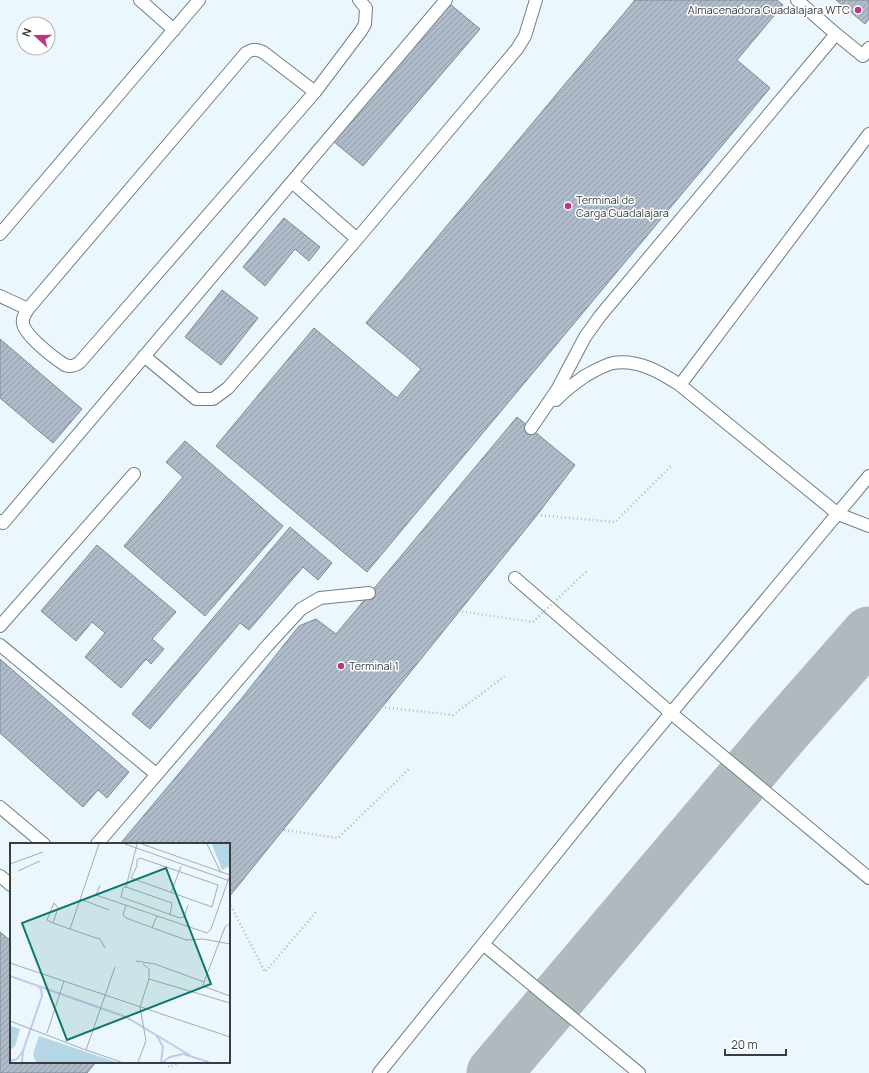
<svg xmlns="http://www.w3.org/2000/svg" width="869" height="1073" font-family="Manrope,sans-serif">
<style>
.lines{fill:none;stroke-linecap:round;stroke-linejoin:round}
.taxiway{stroke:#b0babe;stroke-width:55}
.building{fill:url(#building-hatch);stroke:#7e8996}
.lane-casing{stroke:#6f7f87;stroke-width:14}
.path{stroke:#afb9be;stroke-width:2.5;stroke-dasharray:1 3;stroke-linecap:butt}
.lane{stroke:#fff;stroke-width:12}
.path-bridge{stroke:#afb9be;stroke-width:2.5;stroke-dasharray:1 3;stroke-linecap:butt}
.poi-dot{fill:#ba3881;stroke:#fff;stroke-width:1.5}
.labels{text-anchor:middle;stroke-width:3;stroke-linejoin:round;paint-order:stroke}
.poi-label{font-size:11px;fill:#363e41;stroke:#fff;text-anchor:start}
.inset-river{fill:none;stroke:#c3c9ec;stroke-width:2}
.inset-road{fill:none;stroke:#a3adb2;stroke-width:1}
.view{fill:#0f766e;fill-opacity:0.15;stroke:#0f766e;stroke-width:2}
.inset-edge{fill:none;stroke:#363e41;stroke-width:2}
</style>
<defs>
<pattern id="building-hatch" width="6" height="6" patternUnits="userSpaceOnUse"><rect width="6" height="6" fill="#b0bbc9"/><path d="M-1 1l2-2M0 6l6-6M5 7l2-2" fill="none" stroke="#9099a5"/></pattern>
</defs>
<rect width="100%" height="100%" fill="#ecf7fd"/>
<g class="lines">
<path class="taxiway" d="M 494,1073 L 781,734 L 869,634"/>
</g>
<path class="building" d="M 635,0 L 777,0 L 783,5 L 737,60 L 770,88 L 367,572 L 216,446 L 314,328 L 397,398 L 421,369 L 366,323 Z
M 836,0 L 869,0 L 869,19 L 865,24 Z
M 450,4 L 480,29 L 363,166 L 333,141 Z
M 284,218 L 320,247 L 309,261 L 295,249 L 265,286 L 243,267 Z
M 222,290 L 258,318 L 221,365 L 185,337 Z
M 0,339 L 82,409 L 53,443 L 0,398 Z
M 517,417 L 575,465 L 537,515 L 229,897 L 229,844 L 120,844 L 242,698 L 299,626 L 316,619 L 336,634 Z
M 185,441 L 283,526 L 205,616 L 124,546 L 183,477 L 166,462 Z
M 290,527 L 332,563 L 318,580 L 303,567 L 249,630 L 240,623 L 150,729 L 132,714 Z
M 97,545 L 176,612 L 152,639 L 164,649 L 151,664 L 146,659 L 121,688 L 85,657 L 105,633 L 92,622 L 76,641 L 41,611 Z
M 0,659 L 129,772 L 107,798 L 98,790 L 83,807 L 0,733 Z
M 0,932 L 11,941 L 11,1062 L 96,1062 L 87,1073 L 0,1073 Z"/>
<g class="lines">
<g class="lane-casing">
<path id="lane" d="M 140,0 L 174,30
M 836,34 L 863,56 L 869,48
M 315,92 L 263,52 C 256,49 252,49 246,53 L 28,309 C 25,314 22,318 23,323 C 24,335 54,358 65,365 C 71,367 75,366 80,362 L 315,92 L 361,31 L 365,24 L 366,8 L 359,0
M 292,182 L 357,239
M 0,234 L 199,0
M 0,296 L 28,309
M 144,356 L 196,399 L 213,399 L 228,388 L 357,239 L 517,49 L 525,36 L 536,0
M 680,385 L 838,514 L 869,526
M 556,400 C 565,390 575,383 585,376 C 594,371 604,365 613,363 C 638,359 660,372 680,385 L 869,134
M 531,428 L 557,390 L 585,337 L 600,316 L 836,34 L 797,0
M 0,521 L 3,523 L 446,0
M 515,578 L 671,713 L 869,878
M 0,626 L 134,474
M 0,645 L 156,774
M 0,807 L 44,844
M 97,844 L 268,645 L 301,609 L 320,598 L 369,593
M 0,876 L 11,885
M 483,944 L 639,1073
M 379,1073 L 621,773 L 869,476"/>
</g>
<path class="path" d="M 537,515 L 615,522 L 672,465
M 381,707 L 453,715 L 505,676
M 284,830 L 338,838 L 409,769
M 229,902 L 265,972 L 317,911
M 168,1062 L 169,1067 L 181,1062"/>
<use href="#lane" class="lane"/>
<path class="path-bridge" d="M 458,611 L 533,622 L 587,571"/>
</g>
<g class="poi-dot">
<circle cx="858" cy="10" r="4"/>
<circle cx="568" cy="206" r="4"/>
<circle cx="341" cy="666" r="4"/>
</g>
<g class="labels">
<g class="poi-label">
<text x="850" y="14" text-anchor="end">Almacenadora Guadalajara WTC</text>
<text x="576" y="204">Terminal de<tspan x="576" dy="13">Carga Guadalajara</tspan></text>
<text x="349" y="670">Terminal 1</text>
</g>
</g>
<g transform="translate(10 843)">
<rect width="220" height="220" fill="#ecf7fd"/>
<path d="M 202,1 L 220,1 L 220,23 L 212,27 ZM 0,183 L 10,186 L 5,203 L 0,207 ZM 29,193 L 106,219 L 26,219 L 23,211 Z" fill="#b5d6e7"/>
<path class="inset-river" d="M 0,133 L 116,174 L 181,213M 147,193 L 153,204 L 151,219M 0,218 L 7,216 L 13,208M 12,219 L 13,208 L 32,153 L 31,146 L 27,142M 153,219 L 160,214 L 173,211 L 199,219"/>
<path class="inset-road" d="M 115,1 L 220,38M 127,1 L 116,44 L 113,45 L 111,54 L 170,75 L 174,74 L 178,62M 132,1 L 220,32M 197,1 L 211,30M 130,15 L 208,42 L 202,64 L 121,35 L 127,23 L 127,17 ZM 0,21 L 33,9M 8,28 L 30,18M 90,42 L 86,52 L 197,90 L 201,86 L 220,32M 116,44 L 162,60 L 160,72M 161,50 L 171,23M 70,56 L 99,67M 116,62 L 113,72 L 116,75 L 176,97 L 193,96 L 220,101M 43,80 L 48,65 L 44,60 L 37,77 L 43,80 L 60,86 L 83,94 L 90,96 L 95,105M 142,85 L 147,73M 60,86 L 89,1M 126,118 L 145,121 L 194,139 L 215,84 L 220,80M 0,120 L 220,194M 133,121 L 139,126 L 139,136 L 220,160M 194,139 L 193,143 L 220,153M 0,178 L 76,207 L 105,124M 37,190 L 54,138M 76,207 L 111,219M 128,219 L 136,198 L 130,164 L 139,136"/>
<path class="view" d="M 156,25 L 201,141 L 57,197 L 12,80 Z"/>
<rect width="220" height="220" class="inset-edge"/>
</g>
<g transform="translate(36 36) rotate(291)"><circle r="19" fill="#ffffff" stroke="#afb2b3"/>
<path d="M0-3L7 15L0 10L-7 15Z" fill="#ba3881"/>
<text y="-6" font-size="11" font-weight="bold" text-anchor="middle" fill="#363e41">N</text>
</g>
<path d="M725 1049v6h61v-6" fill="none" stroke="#363e41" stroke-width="2"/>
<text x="731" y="1049" font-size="12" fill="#363e41" stroke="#ffffff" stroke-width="3" paint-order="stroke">20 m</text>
</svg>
